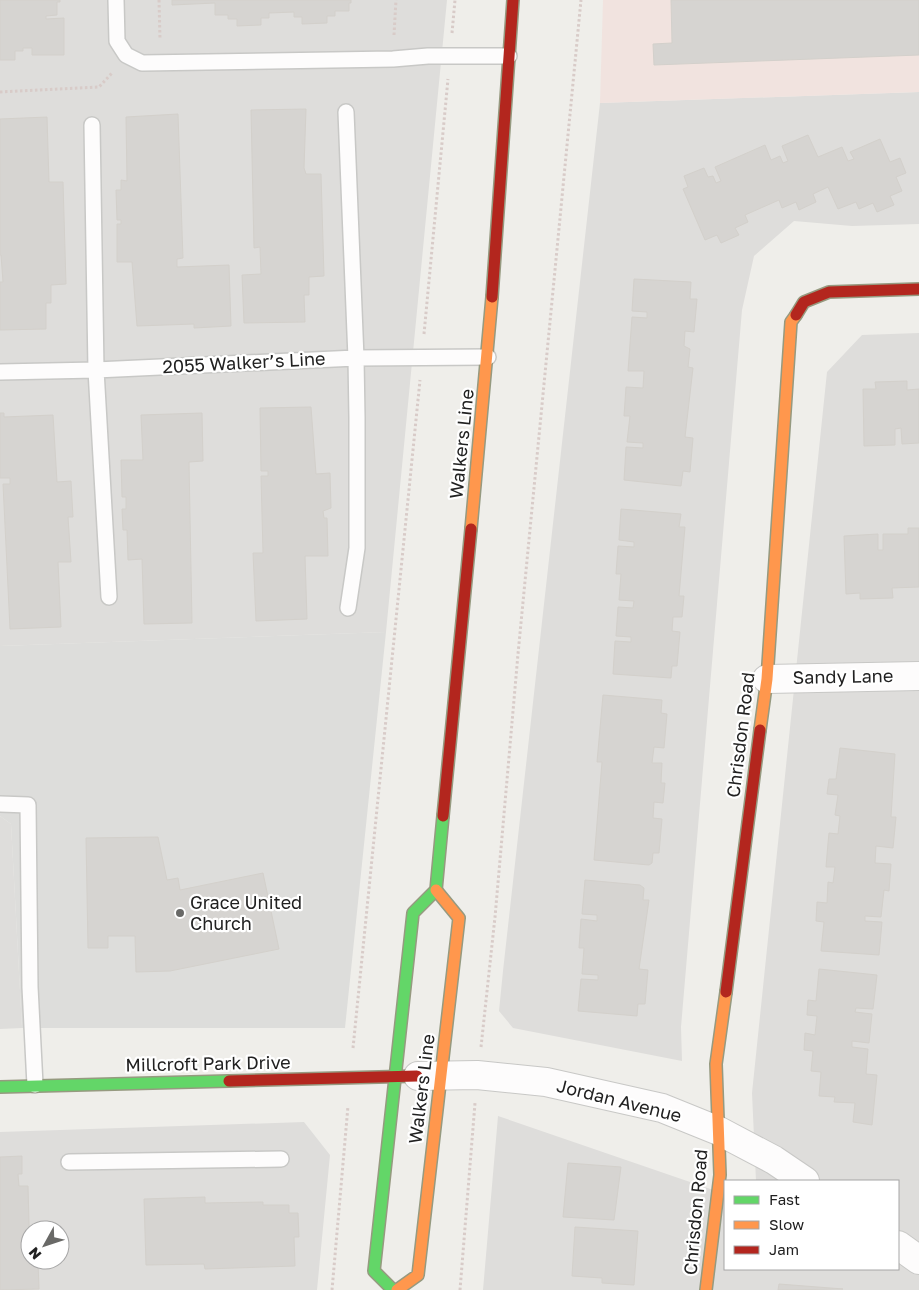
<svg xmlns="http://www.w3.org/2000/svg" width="919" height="1290" font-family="'Golos Text',sans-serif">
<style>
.residential{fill:#dedddb;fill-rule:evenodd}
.commercial{fill:#f1e3df}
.religious{fill:#dddddb}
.building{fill:#d6d4d1;stroke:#d3d0cb}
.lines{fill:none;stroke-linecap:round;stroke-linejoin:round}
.lane-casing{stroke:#c8c8c6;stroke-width:18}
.street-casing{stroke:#c8c8c6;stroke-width:30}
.fast-casing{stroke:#969a80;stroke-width:14}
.slow-casing{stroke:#969a80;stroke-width:14}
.jam-casing{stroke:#969a80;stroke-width:14}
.path{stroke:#d8cbc8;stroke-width:3;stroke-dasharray:2.5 2.5;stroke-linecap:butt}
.lane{stroke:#fdfcfc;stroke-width:15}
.street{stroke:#fdfcfc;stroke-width:28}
.fast{stroke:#63d668;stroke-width:11}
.slow{stroke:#ff974d;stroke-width:11}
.jam{stroke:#b3261e;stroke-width:11}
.poi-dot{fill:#696967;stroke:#fff;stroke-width:2}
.labels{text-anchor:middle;stroke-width:4.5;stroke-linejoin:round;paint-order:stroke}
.street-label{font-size:18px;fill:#212121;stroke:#fff}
.poi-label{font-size:18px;fill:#212121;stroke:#fff;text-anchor:start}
</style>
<rect width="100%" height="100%" fill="#efeeea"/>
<path class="residential" d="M 0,0 L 447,0 L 386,632 L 0,646 Z
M 919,92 L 919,224 L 852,226 L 794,221 L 754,256 L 742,310 L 681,1027 L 682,1061 L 513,1028 L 499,1011 L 503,971 L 600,103 Z
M 919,333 L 919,1290 L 483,1290 L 498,1116 L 725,1194 L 725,1269 L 898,1269 L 898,1181 L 756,1181 L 752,1093 L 827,372 L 862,335 Z
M 0,816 L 11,824 L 22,1028 L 0,1029 Z
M 304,1122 L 330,1155 L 317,1290 L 0,1290 L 0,1132 ZM 30,1230 L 60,1230 L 60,1260 L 30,1260 Z"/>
<path class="commercial" d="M 603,0 L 919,0 L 919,92 L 600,103 Z"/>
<path class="religious" d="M 386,632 L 345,1028 L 22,1028 L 11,824 L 0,816 L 0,646 Z"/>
<path class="building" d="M 0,0 L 60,0 L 60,2 L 57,2 L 57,15 L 46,16 L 46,19 L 64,18 L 64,55 L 32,55 L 32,48 L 23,48 L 23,51 L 15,51 L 15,60 L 0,60 Z
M 172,0 L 351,0 L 351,3 L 349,3 L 349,11 L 335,11 L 335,16 L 327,16 L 327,23 L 302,24 L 302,17 L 294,17 L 294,12 L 269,13 L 269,18 L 261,18 L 261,25 L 237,26 L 237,19 L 228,19 L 228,15 L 215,15 L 215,3 L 172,5 Z
M 671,0 L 919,0 L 919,55 L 654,65 L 653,44 L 672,43 Z
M 306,109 L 304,168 L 306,174 L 321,174 L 324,276 L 309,277 L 309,295 L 304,295 L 305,322 L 244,323 L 242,275 L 261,274 L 260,247 L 254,248 L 251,110 Z
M 178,114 L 183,258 L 177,259 L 177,267 L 229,265 L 231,326 L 194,328 L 194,324 L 137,326 L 132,262 L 117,262 L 117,224 L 121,224 L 121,220 L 117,220 L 116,190 L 121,190 L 121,180 L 127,181 L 126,117 Z
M 47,117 L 49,182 L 63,182 L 66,284 L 51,285 L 51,303 L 46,303 L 46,329 L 0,330 L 0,282 L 3,282 L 1,255 L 0,255 L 0,119 Z
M 808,135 L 818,157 L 842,147 L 848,161 L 854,159 L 850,152 L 880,139 L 890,162 L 900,158 L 906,173 L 896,177 L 902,191 L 890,196 L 894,205 L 877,212 L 873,203 L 859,209 L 856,202 L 838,209 L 828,187 L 813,194 L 816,202 L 799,210 L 796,202 L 782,208 L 779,200 L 745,215 L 748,222 L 735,228 L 739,235 L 721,243 L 717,235 L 705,240 L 683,189 L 688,187 L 684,176 L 704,168 L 708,177 L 713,176 L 716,183 L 721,181 L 715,167 L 765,145 L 771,160 L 780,156 L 783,163 L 788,161 L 782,146 Z
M 634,279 L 691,282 L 690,299 L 697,299 L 694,332 L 685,331 L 684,346 L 690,349 L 688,367 L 693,368 L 685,437 L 693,438 L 690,472 L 683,471 L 681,486 L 624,480 L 626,447 L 643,448 L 643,443 L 627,442 L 630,416 L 624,416 L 626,387 L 643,388 L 644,371 L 628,371 L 632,317 L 647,318 L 647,312 L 632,311 Z
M 907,381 L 907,390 L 919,389 L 919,443 L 902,444 L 901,428 L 895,429 L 895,445 L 864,446 L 863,389 L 876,389 L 875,382 Z
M 311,407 L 316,474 L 330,473 L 331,508 L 323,511 L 324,518 L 327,518 L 328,556 L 305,556 L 307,619 L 256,621 L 253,553 L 263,553 L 261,476 L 268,476 L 268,471 L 261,471 L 260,408 Z
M 0,413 L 4,413 L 4,417 L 53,415 L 57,482 L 71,481 L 73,517 L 68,517 L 71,562 L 58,562 L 61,627 L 10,629 L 3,484 L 10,484 L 10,478 L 0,478 Z
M 202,413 L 203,461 L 189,462 L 192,623 L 144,624 L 142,559 L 128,560 L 127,530 L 123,530 L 122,509 L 126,509 L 126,497 L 122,497 L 121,460 L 143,460 L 141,415 Z
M 621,509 L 681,514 L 679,527 L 685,527 L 679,596 L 684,596 L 682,617 L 673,617 L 672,631 L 680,632 L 677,666 L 672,666 L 671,678 L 613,674 L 615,641 L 631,642 L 631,637 L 616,636 L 618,607 L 633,608 L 634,601 L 619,600 L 621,574 L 616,574 L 618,546 L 634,547 L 634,542 L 619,540 Z
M 908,528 L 919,528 L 919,587 L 892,588 L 893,598 L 860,599 L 860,593 L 846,594 L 844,536 L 878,534 L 878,550 L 883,550 L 883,534 L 908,534 Z
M 603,695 L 662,700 L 661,713 L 667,714 L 664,748 L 654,747 L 652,763 L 662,763 L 661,783 L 665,783 L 663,803 L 654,802 L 653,818 L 662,819 L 659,853 L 653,853 L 652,863 L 649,865 L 594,860 L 602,762 L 597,762 Z
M 840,748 L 895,754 L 891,817 L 896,817 L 893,848 L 876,846 L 875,863 L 891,864 L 889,891 L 884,890 L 881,917 L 865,916 L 865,921 L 882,922 L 879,955 L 821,951 L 824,922 L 816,921 L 817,902 L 827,903 L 828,882 L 833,883 L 835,867 L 826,867 L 828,843 L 829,833 L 838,834 L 840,816 L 835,815 L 838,795 L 827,794 L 829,779 L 836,779 Z
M 158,837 L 167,880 L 178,878 L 180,890 L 263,873 L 279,949 L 170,971 L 136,972 L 135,936 L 108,936 L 108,948 L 88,948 L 86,838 Z
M 585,880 L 640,885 L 644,888 L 643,900 L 649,900 L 639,969 L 648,970 L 645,1004 L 638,1004 L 637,1016 L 578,1011 L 581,979 L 598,980 L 598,975 L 582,974 L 584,948 L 579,948 L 581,919 L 597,921 L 597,915 L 582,914 Z
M 819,969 L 877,975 L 873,1009 L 856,1008 L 855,1012 L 872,1014 L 869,1043 L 852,1041 L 852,1047 L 868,1049 L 866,1074 L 877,1075 L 872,1125 L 853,1122 L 855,1103 L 834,1102 L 835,1097 L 819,1096 L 821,1072 L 811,1071 L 813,1051 L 804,1050 L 805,1033 L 815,1035 L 817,1016 L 807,1015 L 808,1000 L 816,1001 Z
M 22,1156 L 22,1174 L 18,1174 L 19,1186 L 28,1186 L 30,1260 L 38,1260 L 39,1289 L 0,1290 L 0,1157 Z
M 568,1163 L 621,1167 L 614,1220 L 563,1217 Z
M 205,1197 L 205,1203 L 263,1202 L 263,1205 L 289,1205 L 289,1213 L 298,1213 L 299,1237 L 294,1237 L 295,1266 L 205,1269 L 204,1264 L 146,1265 L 144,1199 Z
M 575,1227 L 638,1231 L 634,1285 L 602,1283 L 602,1278 L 572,1276 Z
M 779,1284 L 843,1289 L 778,1290 Z"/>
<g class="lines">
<g class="lane-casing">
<path id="lane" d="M 116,0 L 117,41 L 126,55 L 142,63 L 393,59 L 428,56 L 509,56
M 346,112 L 356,358 L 357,418 L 357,548 L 348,608
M 92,125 L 96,370 L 109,597
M 0,372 L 96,370 L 356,358 L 488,357
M 0,804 L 28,805 L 30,987 L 35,1085
M 69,1162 L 281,1159"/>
</g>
<g class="street-casing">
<path id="street" d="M 767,679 L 919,676
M 418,1076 L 477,1075 L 546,1082 L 662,1108 L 719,1131 L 774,1160 L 805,1181
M 898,1245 L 919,1260"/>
</g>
<g class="fast-casing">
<path id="fast" d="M 0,1087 L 229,1081
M 393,1290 L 374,1271 L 413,913 L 436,890 L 443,816"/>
</g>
<g class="slow-casing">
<path id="slow" d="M 471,529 L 492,297
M 760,730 L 767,679 L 791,322 L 796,315
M 397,1290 L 418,1275 L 459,918 L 436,890
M 706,1290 L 720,1175 L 716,1064 L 726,992"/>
</g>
<g class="jam-casing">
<path id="jam" d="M 492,297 L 513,0
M 796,315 L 804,302 L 829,292 L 919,289
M 443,816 L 471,529
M 726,992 L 760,730
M 229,1081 L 417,1076"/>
</g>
<path class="path" d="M 159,0 L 160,39
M 452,33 L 455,0
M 394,35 L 396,0
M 0,92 L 99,87 L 112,73
M 424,334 L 448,79
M 481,1047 L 495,917 L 518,654 L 581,0
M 353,1048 L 420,380
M 332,1290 L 348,1106
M 460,1290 L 475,1103"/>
<use href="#lane" class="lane"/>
<use href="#street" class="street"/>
<use href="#fast" class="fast"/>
<use href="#slow" class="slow"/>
<use href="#jam" class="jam"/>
</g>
<circle class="poi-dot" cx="180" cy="913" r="5"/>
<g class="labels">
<g class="street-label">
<text transform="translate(244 363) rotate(-3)" y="6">2055 Walker’s Line</text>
<text transform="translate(462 444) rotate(-84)" y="6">Walkers Line</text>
<text transform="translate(843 677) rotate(-1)" y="6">Sandy Lane</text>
<text transform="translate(741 735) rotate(-83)" y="6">Chrisdon Road</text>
<text transform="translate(208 1064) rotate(-1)" y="6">Millcroft Park Drive</text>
<text transform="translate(422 1089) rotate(-83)" y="6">Walkers Line</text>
<text transform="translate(619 1101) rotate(14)" y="6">Jordan Avenue</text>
<text transform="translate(696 1212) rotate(-85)" y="6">Chrisdon Road</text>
</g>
<g class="poi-label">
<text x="190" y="909">Grace United<tspan x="190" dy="21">Church</tspan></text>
</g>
</g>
<rect x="724" y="1180" width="175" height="90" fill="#ffffff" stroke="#a6a6a6"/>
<rect x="734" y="1196" width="25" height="8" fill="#63d668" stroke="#a6a6a6"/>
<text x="769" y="1205" font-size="15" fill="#212121">Fast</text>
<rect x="734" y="1221" width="25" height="8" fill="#ff974d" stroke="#a6a6a6"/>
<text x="769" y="1230" font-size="15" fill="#212121">Slow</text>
<rect x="734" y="1246" width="25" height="8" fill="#b3261e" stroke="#a6a6a6"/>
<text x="769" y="1255" font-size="15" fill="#212121">Jam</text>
<g transform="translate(45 1245) rotate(230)"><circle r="24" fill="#ffffff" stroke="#a6a6a6"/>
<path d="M0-4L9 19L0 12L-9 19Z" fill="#696967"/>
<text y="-8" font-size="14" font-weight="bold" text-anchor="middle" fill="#212121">N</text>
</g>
</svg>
